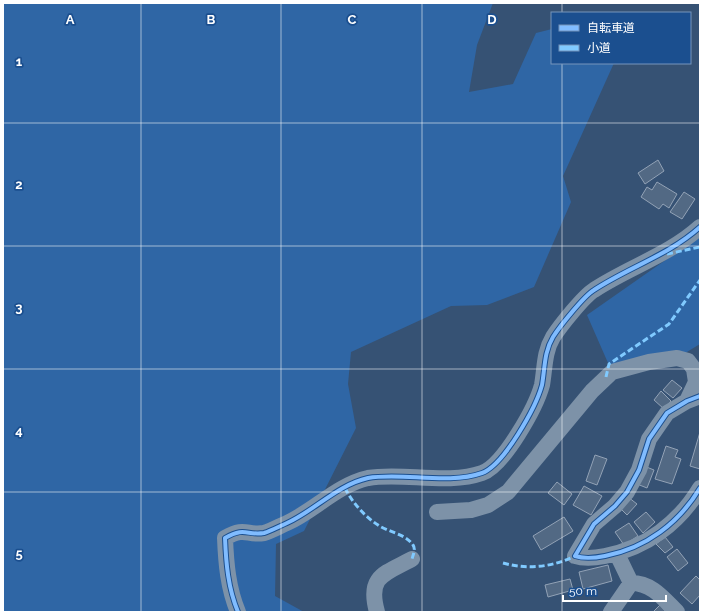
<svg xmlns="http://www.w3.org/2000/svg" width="703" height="615" font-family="Raleway,'Noto Sans JP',sans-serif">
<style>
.green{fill:#2f66a5}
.building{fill:#526984;stroke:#92a2b6}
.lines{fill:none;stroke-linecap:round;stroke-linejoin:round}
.minor{stroke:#7d92a8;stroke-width:16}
.quiet{stroke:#80caff;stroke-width:3;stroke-dasharray:6 3;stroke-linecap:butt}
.cycleway-casing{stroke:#1b4f8f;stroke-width:6}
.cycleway{stroke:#80bcff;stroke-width:4}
.grid{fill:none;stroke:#fff;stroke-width:1;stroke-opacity:0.55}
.grid-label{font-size:13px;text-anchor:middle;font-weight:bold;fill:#fff;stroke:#1b4f8f;stroke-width:3.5;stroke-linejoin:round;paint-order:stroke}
</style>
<rect width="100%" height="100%" fill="#365274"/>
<path class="green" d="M 3,3 L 493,3 L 477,45 L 469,92 L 513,84 L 536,33 L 552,29 L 552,63 L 614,63 L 563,176 L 571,202 L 534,287 L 487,305 L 451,306 L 351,352 L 348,384 L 356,428 L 304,531 L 276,544 L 275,596 L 304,612 L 3,612 Z
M 700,236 L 700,344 L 677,358 L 612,372 L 587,315 Z"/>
<path class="building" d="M 658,160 L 664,171 L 645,184 L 638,173 Z
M 657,182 L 677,194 L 669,208 L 663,204 L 659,209 L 641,197 L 647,187 L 652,190 Z
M 684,192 L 695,199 L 682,219 L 670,212 Z
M 672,380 L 682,388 L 673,398 L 663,390 Z
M 661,391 L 671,401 L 664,409 L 654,400 Z
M 700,432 L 700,469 L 690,466 Z
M 666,446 L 678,450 L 675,457 L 681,459 L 672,484 L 655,479 Z
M 595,455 L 607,459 L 597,485 L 586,481 Z
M 644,466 L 654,470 L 647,488 L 637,484 Z
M 557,482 L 572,494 L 564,505 L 548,493 Z
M 584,486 L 602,496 L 591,515 L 573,505 Z
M 628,497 L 637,504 L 627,515 L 619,507 Z
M 646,512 L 655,522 L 643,533 L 634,522 Z
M 564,517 L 573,531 L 541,550 L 533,536 Z
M 629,523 L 638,536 L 624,545 L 615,532 Z
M 665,537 L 673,547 L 665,553 L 656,544 Z
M 677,549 L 688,563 L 678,571 L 667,557 Z
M 608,565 L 612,581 L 583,589 L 579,572 Z
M 696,576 L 700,580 L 700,595 L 692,604 L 680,593 Z
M 570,579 L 573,590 L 548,597 L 545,585 Z
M 660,605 L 666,612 L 653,612 Z"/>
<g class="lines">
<path class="minor" d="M 700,396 L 687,401 L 667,413 L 649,439 L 639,470 L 627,492 L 615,506 L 594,524 L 575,556 C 584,559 595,558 605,556 C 646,548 679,523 700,488
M 437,512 L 471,510 L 488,505 L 508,492 L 592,391 L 612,372 L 649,362 L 677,358 L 688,361 L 694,369 L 696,382 L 687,401
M 631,583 C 652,583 663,598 677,612
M 238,612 C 228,588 226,563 225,538 C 246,526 246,536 264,533 C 271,531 280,526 287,523 C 314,511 337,485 368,478 C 402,472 448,485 482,473 C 504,465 536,407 542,385 C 545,368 544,352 553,337 C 560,326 584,296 594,290 C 629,267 669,255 700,227
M 377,612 C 367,576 384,574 412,559
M 611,612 L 631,583 L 617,554"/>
<path class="quiet" d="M 667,254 L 700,247
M 606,377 L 609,364 L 669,324 L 700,280
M 345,488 C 352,502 364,516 378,525 C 388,532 406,534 413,545 C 416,549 413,555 412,559
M 503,563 C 528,570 552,567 575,556"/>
<g class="cycleway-casing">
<path id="cycleway" d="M 700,396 L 687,401 L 667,413 L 649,439 L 639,470 L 627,492 L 615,506 L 594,524 L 575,556 C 584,559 595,558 605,556 C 646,548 679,523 700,488
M 238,612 C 228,588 226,563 225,538 C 246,526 246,536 264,533 C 271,531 280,526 287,523 C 314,511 337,485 368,478 C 402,472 448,485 482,473 C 504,465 536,407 542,385 C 545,368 544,352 553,337 C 560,326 584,296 594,290 C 629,267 669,255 700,227"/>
</g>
<use href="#cycleway" class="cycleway"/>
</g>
<path class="grid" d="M 141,3 L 141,612M 281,3 L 281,612M 422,3 L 422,612M 562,3 L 562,13M 562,63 L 562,612M 3,123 L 700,123M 3,246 L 700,246M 3,369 L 700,369M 3,492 L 700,492"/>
<g class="grid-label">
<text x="70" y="24">A</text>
<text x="211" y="24">B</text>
<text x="352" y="24">C</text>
<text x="492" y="24">D</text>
<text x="19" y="66">1</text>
<text x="19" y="189">2</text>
<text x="19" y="312">3</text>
<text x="19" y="435">4</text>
<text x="19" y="558">5</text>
</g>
<rect width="703" height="615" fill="none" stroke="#ffffff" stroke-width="8"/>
<rect x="551" y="12" width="140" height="52" fill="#1b4f8f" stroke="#7695bc"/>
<rect x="559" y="25" width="20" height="6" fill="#80bcff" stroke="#7695bc"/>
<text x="587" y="32" font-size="12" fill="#ffffff">自転車道</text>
<rect x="559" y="45" width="20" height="6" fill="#80caff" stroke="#7695bc"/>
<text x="587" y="52" font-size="12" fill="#ffffff">小道</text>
<path d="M563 595v6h103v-6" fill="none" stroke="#ffffff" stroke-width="2"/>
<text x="569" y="595" font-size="12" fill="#ffffff" stroke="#1b4f8f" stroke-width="3" paint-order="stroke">50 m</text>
</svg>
